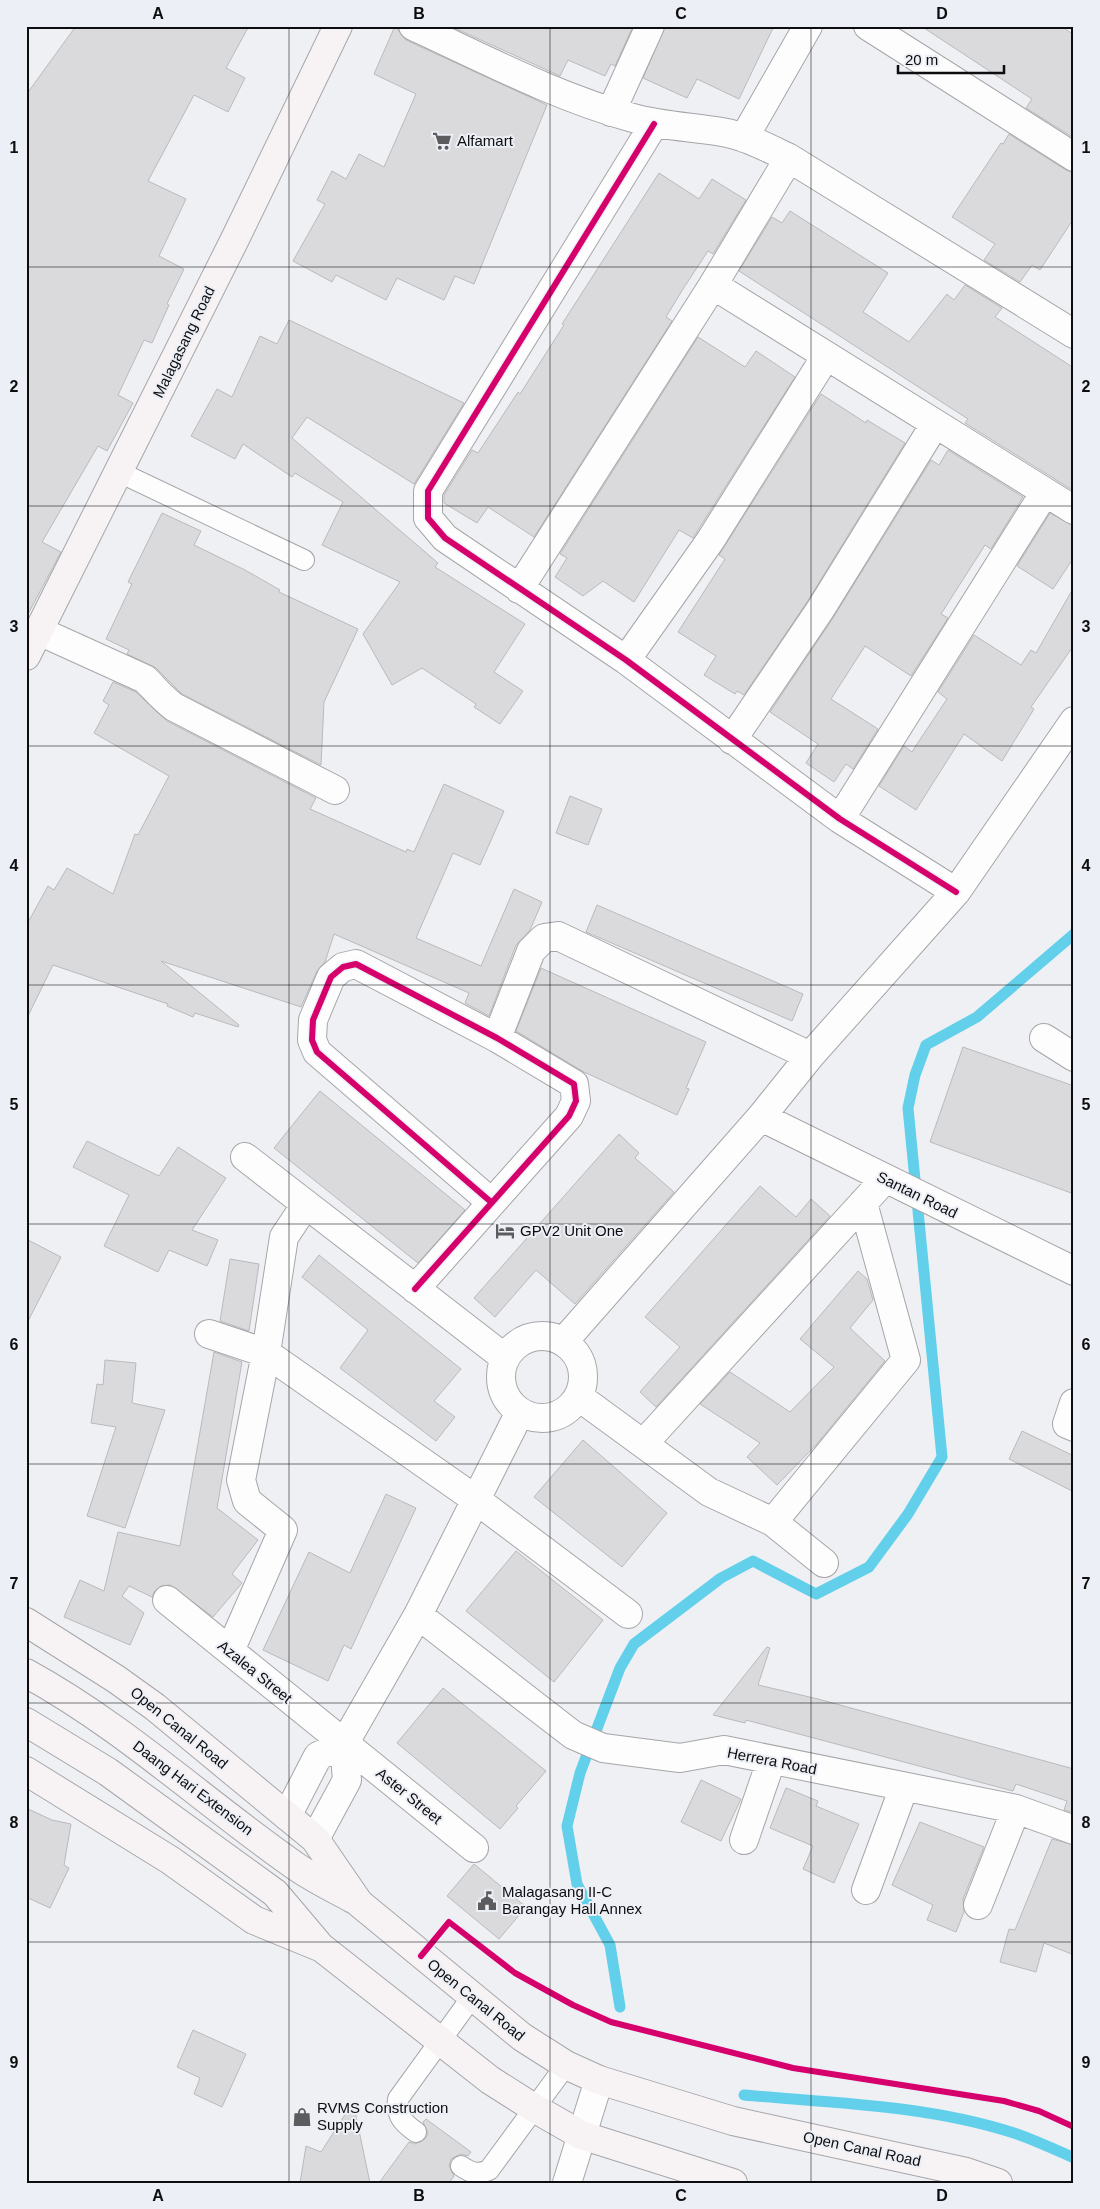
<svg xmlns="http://www.w3.org/2000/svg" width="1100" height="2209" font-family="Helvetica,sans-serif">
<style>
.lines{fill:none;stroke-linecap:round;stroke-linejoin:round}
.stream{stroke:#62d0ea;stroke-width:11}
.building{fill:#dad9dc;stroke:#bababc}
.service-casing{stroke:#a6a6a9;stroke-width:22}
.minor-casing{stroke:#a6a6a9;stroke-width:30}
.secondary-casing{stroke:#a6a6a9;stroke-width:30}
.service{stroke:#fdfdfd;stroke-width:20}
.minor{stroke:#fdfdfd;stroke-width:28}
.secondary{stroke:#f7f3f5;stroke-width:28}
.cycleway-casing{stroke:#edeff6;stroke-width:9}
.cycleway{stroke:#d6006c;stroke-width:6}
.grid{fill:none;stroke:#0d0d0f;stroke-width:1;stroke-opacity:0.55}
.labels{text-anchor:middle;stroke-width:4;stroke-linejoin:round;paint-order:stroke}
.poi-label{font-size:15px;fill:#0d0d0f;stroke:#edeff6;text-anchor:start}
.street-label{font-size:15px;fill:#0d0d0f;stroke:#edeff6}
.neatline{fill:none;stroke:#0d0d0f;stroke-width:2}
.grid-label{font-size:16px;text-anchor:middle;font-weight:bold;fill:#0d0d0f}
</style>
<rect width="100%" height="100%" fill="#eff0f4"/>
<g class="lines">
<path class="stream" d="M 620,2007 L 610,1945 L 577,1884 L 567,1826 L 580,1773 L 620,1668 L 634,1644 L 721,1578 L 753,1561 L 816,1594 L 869,1567 L 908,1514 L 942,1457 L 908,1108 L 915,1075 L 926,1045 L 977,1017 L 1074,934
M 744,2095 C 834,2103 928,2105 1014,2133 C 1034,2140 1054,2149 1074,2158"/>
</g>
<path class="building" d="M 76,26 L 249,26 L 226,68 L 245,78 L 228,112 L 194,95 L 148,181 L 186,199 L 159,256 L 184,269 L 167,304 L 169,305 L 152,343 L 144,340 L 118,395 L 133,403 L 107,451 L 98,446 L 42,542 L 61,552 L 26,618 L 26,95 Z
M 395,26 L 406,40 L 547,105 L 474,284 L 455,276 L 444,300 L 397,278 L 386,300 L 336,275 L 332,282 L 293,261 L 325,204 L 317,200 L 332,171 L 346,179 L 359,154 L 384,167 L 416,94 L 374,74 Z
M 450,26 L 633,26 L 615,66 L 611,64 L 605,76 L 568,60 L 560,76 Z
M 665,26 L 774,26 L 739,99 L 697,79 L 687,98 L 643,78 Z
M 921,26 L 1061,26 L 1074,35 L 1074,138 L 1026,108 L 1032,99 Z
M 1009,134 L 1066,170 L 1074,173 L 1074,218 L 1040,270 L 1032,265 L 1020,282 L 984,260 L 995,244 L 952,217 L 1001,143 L 1003,144 Z
M 659,173 L 699,199 L 712,179 L 746,200 L 713,254 L 708,251 L 683,289 L 666,317 L 672,321 L 534,537 L 488,507 L 477,523 L 444,503 L 444,495 L 472,450 L 478,453 L 518,392 L 520,394 L 564,325 L 562,324 Z
M 790,211 L 888,273 L 863,312 L 909,342 L 947,294 L 954,300 L 965,285 L 1002,308 L 995,317 L 1074,368 L 1074,491 L 965,423 L 968,419 L 739,271 L 772,217 L 782,223 Z
M 289,320 L 464,403 L 414,484 L 307,417 L 292,438 L 438,563 L 435,567 L 525,624 L 494,672 L 523,691 L 500,724 L 474,707 L 476,704 L 422,668 L 392,685 L 363,634 L 400,582 L 322,545 L 343,502 L 295,473 L 292,477 L 243,444 L 235,459 L 191,436 L 217,389 L 232,397 L 260,336 L 277,344 Z
M 698,337 L 745,367 L 756,351 L 795,377 L 693,538 L 679,530 L 634,602 L 603,581 L 583,596 L 555,577 L 567,558 L 560,554 Z
M 821,394 L 866,423 L 867,420 L 905,443 L 807,602 L 744,695 L 737,691 L 735,694 L 704,675 L 716,656 L 678,632 L 725,559 L 719,555 Z
M 948,450 L 1023,497 L 991,549 L 985,545 L 941,614 L 948,618 L 911,676 L 865,646 L 831,699 L 878,729 L 853,769 L 846,764 L 834,782 L 806,763 L 818,744 L 770,712 L 833,618 L 931,460 L 939,465 Z
M 162,513 L 201,531 L 194,545 L 245,570 L 280,590 L 279,592 L 358,629 L 324,702 L 321,765 L 182,694 L 156,668 L 127,654 L 129,650 L 106,639 L 132,584 L 128,582 Z
M 1050,513 L 1074,526 L 1074,557 L 1053,589 L 1017,566 Z
M 1074,587 L 1074,645 L 1031,707 L 1034,709 L 1002,761 L 964,734 L 916,810 L 879,786 L 904,746 L 912,752 L 915,747 L 947,699 L 938,692 L 974,635 L 1021,665 L 1031,650 L 1036,653 Z
M 113,682 L 136,692 L 167,721 L 316,798 L 310,809 L 406,852 L 407,849 L 414,852 L 444,784 L 504,811 L 480,865 L 453,853 L 416,938 L 481,966 L 514,889 L 542,902 L 530,930 L 516,945 L 489,1016 L 465,1003 L 469,993 L 334,934 L 325,962 L 317,971 L 301,1007 L 161,961 L 239,1025 L 238,1027 L 195,1013 L 193,1017 L 167,1006 L 168,1004 L 53,965 L 26,1020 L 26,926 L 48,886 L 54,890 L 67,868 L 113,894 L 135,834 L 138,835 L 169,776 L 94,733 L 109,705 L 103,701 Z
M 570,796 L 602,809 L 588,845 L 556,833 Z
M 597,905 L 803,994 L 792,1021 L 586,932 Z
M 541,968 L 706,1042 L 686,1088 L 689,1089 L 677,1115 L 582,1071 L 516,1031 Z
M 963,1047 L 1074,1086 L 1074,1194 L 930,1142 Z
M 320,1091 L 465,1210 L 418,1263 L 274,1148 Z
M 619,1134 L 639,1153 L 635,1158 L 674,1192 L 575,1304 L 536,1270 L 495,1317 L 474,1298 Z
M 87,1141 L 159,1176 L 178,1147 L 226,1178 L 192,1230 L 218,1240 L 207,1266 L 169,1250 L 158,1272 L 104,1246 L 129,1195 L 73,1167 Z
M 760,1186 L 796,1217 L 811,1199 L 830,1216 L 656,1407 L 640,1392 L 680,1347 L 645,1317 Z
M 26,1239 L 61,1257 L 26,1325 Z
M 319,1255 L 461,1369 L 434,1401 L 455,1417 L 436,1441 L 340,1368 L 368,1330 L 302,1277 Z
M 230,1259 L 259,1264 L 249,1331 L 220,1321 Z
M 858,1271 L 867,1279 L 873,1300 L 850,1328 L 885,1361 L 816,1445 L 777,1485 L 747,1457 L 760,1443 L 700,1404 L 730,1372 L 790,1412 L 834,1367 L 800,1339 Z
M 214,1352 L 242,1362 L 217,1508 L 258,1540 L 232,1574 L 242,1583 L 213,1617 L 170,1585 L 161,1586 L 155,1591 L 152,1597 L 129,1586 L 122,1596 L 144,1613 L 130,1645 L 64,1617 L 80,1580 L 104,1591 L 118,1532 L 180,1546 Z
M 105,1360 L 136,1363 L 132,1403 L 165,1410 L 125,1528 L 87,1516 L 116,1427 L 91,1423 L 97,1384 L 103,1385 Z
M 1022,1431 L 1074,1456 L 1074,1492 L 1009,1459 Z
M 583,1440 L 667,1513 L 622,1567 L 534,1497 Z
M 386,1494 L 416,1508 L 351,1649 L 344,1645 L 328,1681 L 263,1650 L 309,1552 L 350,1573 Z
M 516,1551 L 603,1620 L 554,1682 L 466,1611 Z
M 767,1647 L 770,1648 L 758,1685 L 818,1699 L 1074,1769 L 1074,1813 L 1064,1810 L 1067,1801 L 1016,1784 L 1013,1791 L 746,1720 L 745,1723 L 713,1715 Z
M 443,1688 L 546,1771 L 516,1806 L 518,1808 L 500,1829 L 397,1743 Z
M 701,1780 L 741,1799 L 721,1841 L 681,1822 Z
M 786,1788 L 818,1801 L 816,1806 L 859,1824 L 834,1883 L 803,1869 L 813,1846 L 770,1828 Z
M 26,1808 L 52,1820 L 71,1824 L 64,1865 L 69,1868 L 50,1908 L 26,1897 Z
M 920,1822 L 984,1847 L 963,1899 L 964,1912 L 956,1932 L 927,1920 L 933,1905 L 892,1885 Z
M 1052,1839 L 1074,1845 L 1074,1955 L 1044,1943 L 1036,1972 L 1000,1962 L 1009,1929 L 1015,1930 Z
M 474,1864 L 526,1907 L 499,1939 L 447,1896 Z
M 193,2030 L 246,2054 L 222,2107 L 194,2094 L 200,2078 L 177,2067 Z
M 353,2102 L 370,2183 L 300,2183 L 306,2146 L 321,2152 Z
M 426,2119 L 471,2152 L 468,2156 L 461,2154 L 451,2159 L 449,2166 L 454,2176 L 449,2183 L 379,2183 L 409,2142 L 415,2144 L 425,2139 L 428,2133 L 423,2122 Z"/>
<g class="lines">
<g class="service-casing">
<path id="service" d="M 119,472 L 304,560
M 416,2132 C 403,2123 396,2116 398,2099 L 472,1997
M 461,2166 C 471,2173 478,2175 489,2170 L 566,2065"/>
</g>
<g class="minor-casing">
<path id="minor" d="M 413,26 C 485,59 556,97 633,118 C 662,126 692,127 722,132 C 746,136 768,148 789,158 L 1074,334
M 868,26 L 1074,157
M 611,112 L 650,26
M 654,124 L 428,491 L 428,518 L 445,538 L 626,660 L 840,819 L 956,892
M 744,138 L 808,26
M 713,285 L 1074,510
M 519,589 L 713,285 L 789,158
M 39,631 L 145,679 C 155,689 162,698 174,707 L 335,790
M 626,660 L 710,541 L 826,356
M 732,740 L 820,610 L 935,424
M 840,819 L 1045,492
M 497,1038 L 531,951 L 544,938 L 558,936 L 810,1056
M 1044,1038 L 1074,1057
M 761,1117 L 1074,1271
M 245,1157 L 505,1358
M 415,1289 L 569,1116 L 576,1101 L 574,1084 L 497,1038 L 356,964 L 343,967 L 331,977 L 313,1020 L 312,1040 L 317,1052 L 491,1202
M 209,1334 L 266,1353 L 475,1499 L 628,1614
M501 1377a41 41 0 1 1 82 0a41 41 0 1 1-82 0Z
M 564,1341 L 761,1117 L 810,1056 L 956,892 L 1074,721
M 579,1397 L 709,1492 L 773,1522 L 824,1563
M 1074,1403 L 1067,1424 L 1074,1427
M 644,1443 L 885,1179
M 773,1522 L 906,1360 L 863,1203
M 167,1600 L 474,1848
M 418,1615 L 573,1735 L 603,1748 L 680,1758 L 724,1750 L 1016,1809 L 1074,1830
M 230,1651 L 283,1530 L 247,1501 L 241,1480 L 266,1353 L 284,1237 L 306,1204
M 287,1816 L 318,1756 L 344,1744 L 418,1615 L 520,1412
M 315,1839 L 347,1780 L 344,1744
M 744,1840 L 771,1761
M 866,1890 L 904,1787
M 978,1905 L 1016,1809
M 567,2183 L 599,2080"/>
</g>
<g class="secondary-casing">
<path id="secondary" d="M 26,656 L 236,237 L 338,26
M 26,1622 L 116,1679 L 155,1707 L 287,1816 L 315,1839 L 359,1903 L 522,2037 L 566,2065 L 599,2080 L 733,2121 L 966,2172 L 998,2183
M 26,1673 C 123,1726 204,1802 294,1865 C 312,1878 333,1888 353,1899
M 26,1722 L 108,1772 L 275,1893 L 319,1945
M 26,1771 L 170,1860 L 254,1920 L 322,1948 L 490,2080 L 534,2108 L 581,2135 L 733,2183"/>
</g>
<use href="#service" class="service"/>
<use href="#minor" class="minor"/>
<use href="#secondary" class="secondary"/>
<g class="cycleway-casing">
<path id="cycleway" d="M 654,124 L 428,491 L 428,518 L 445,538 L 626,660 L 840,819 L 956,892
M 415,1289 L 569,1116 L 576,1101 L 574,1084 L 497,1038 L 356,964 L 343,967 L 331,977 L 313,1020 L 312,1040 L 317,1052 L 491,1202
M 421,1956 L 449,1922 L 515,1973 L 573,2005 L 611,2022 L 793,2068 L 1004,2101 L 1039,2111 L 1074,2127"/>
</g>
<use href="#cycleway" class="cycleway"/>
</g>
<path class="grid" d="M 289,26 L 289,2183M 550,26 L 550,2183M 811,26 L 811,2183M 26,267 L 1074,267M 26,506 L 1074,506M 26,746 L 1074,746M 26,985 L 1074,985M 26,1224 L 1074,1224M 26,1464 L 1074,1464M 26,1703 L 1074,1703M 26,1942 L 1074,1942"/>
<defs>
<g id="supermarket-bare" transform="scale(1.5)"><path d="M-6-5.5h2.5l.6 2H6L4.5 2H-2.5L-4.4-4H-6ZM-1.5 3.2a1.3 1.3 0 1 0 .1 0ZM3 3.2a1.3 1.3 0 1 0 .1 0Z" fill="#5c5c5f" stroke="#edeff6" stroke-width="2.5" paint-order="stroke"/></g>
<g id="hotel-bare" transform="scale(1.5)"><path d="M-6-4.5h1.5V1H6V5H4.5V3h-9V5H-6ZM-4 0a1.8 1.8 0 1 1 3.6 0ZM.5 0V-2.5h3Q6-2.5 6 0Z" fill="#5c5c5f" stroke="#edeff6" stroke-width="2.5" paint-order="stroke"/></g>
<g id="civic-bare" transform="scale(1.5)"><path d="M-.6-6.5H3V-4.5H.6V-3L4-1V1h2V6H-6V1h2V-1L-.6-3ZM-1.2 2.5V6h2.4V2.5Z" fill="#5c5c5f" stroke="#edeff6" stroke-width="2.5" paint-order="stroke"/></g>
<g id="shop-bare" transform="scale(1.5)"><path d="M-5-2.5h2.3a2.7 3.5 0 0 1 5.4 0H5L5.5 6h-11ZM-1.5-2.5h3a1.5 2.3 0 0 0-3 0Z" fill="#5c5c5f" stroke="#edeff6" stroke-width="2.5" paint-order="stroke"/></g>
</defs>
<g fill-rule="evenodd">
<use href="#supermarket-bare" x="442" y="141"/>
<use href="#hotel-bare" x="505" y="1231"/>
<use href="#civic-bare" x="487" y="1901"/>
<use href="#shop-bare" x="302" y="2117"/>
</g>
<g class="labels">
<g class="poi-label">
<text x="457" y="146">Alfamart</text>
<text x="520" y="1236">GPV2 Unit One</text>
<text x="502" y="1897">Malagasang II-C<tspan x="502" dy="17">Barangay Hall Annex</tspan></text>
<text x="317" y="2113">RVMS Construction<tspan x="317" dy="17">Supply</tspan></text>
</g>
<g class="street-label">
<text transform="translate(184 342) rotate(-64)" y="5">Malagasang Road</text>
<text transform="translate(917 1195) rotate(26)" y="5">Santan Road</text>
<text transform="translate(255 1672) rotate(39)" y="5">Azalea Street</text>
<text transform="translate(179 1728) rotate(39)" y="5">Open Canal Road</text>
<text transform="translate(772 1761) rotate(11)" y="5">Herrera Road</text>
<text transform="translate(193 1788) rotate(37)" y="5">Daang Hari Extension</text>
<text transform="translate(409 1796) rotate(39)" y="5">Aster Street</text>
<text transform="translate(476 2000) rotate(39)" y="5">Open Canal Road</text>
<text transform="translate(862 2149) rotate(12)" y="5">Open Canal Road</text>
</g>
</g>
<rect width="1100" height="2209" fill="none" stroke="#edeff6" stroke-width="55"/>
<path d="M898 65v8h106v-8" fill="none" stroke="#0d0d0f" stroke-width="2.5"/>
<text x="905" y="65" font-size="15" fill="#0d0d0f" stroke="#edeff6" stroke-width="4" paint-order="stroke">20 m</text>
<rect x="28" y="28" width="1044" height="2154" class="neatline"/>
<g class="grid-label">
<text x="158" y="19">A</text>
<text x="419" y="19">B</text>
<text x="681" y="19">C</text>
<text x="942" y="19">D</text>
<text x="14" y="153">1</text>
<text x="1086" y="153">1</text>
<text x="14" y="392">2</text>
<text x="1086" y="392">2</text>
<text x="14" y="632">3</text>
<text x="1086" y="632">3</text>
<text x="14" y="871">4</text>
<text x="1086" y="871">4</text>
<text x="14" y="1110">5</text>
<text x="1086" y="1110">5</text>
<text x="14" y="1350">6</text>
<text x="1086" y="1350">6</text>
<text x="14" y="1589">7</text>
<text x="1086" y="1589">7</text>
<text x="14" y="1828">8</text>
<text x="1086" y="1828">8</text>
<text x="14" y="2068">9</text>
<text x="1086" y="2068">9</text>
<text x="158" y="2201">A</text>
<text x="419" y="2201">B</text>
<text x="681" y="2201">C</text>
<text x="942" y="2201">D</text>
</g>
</svg>
